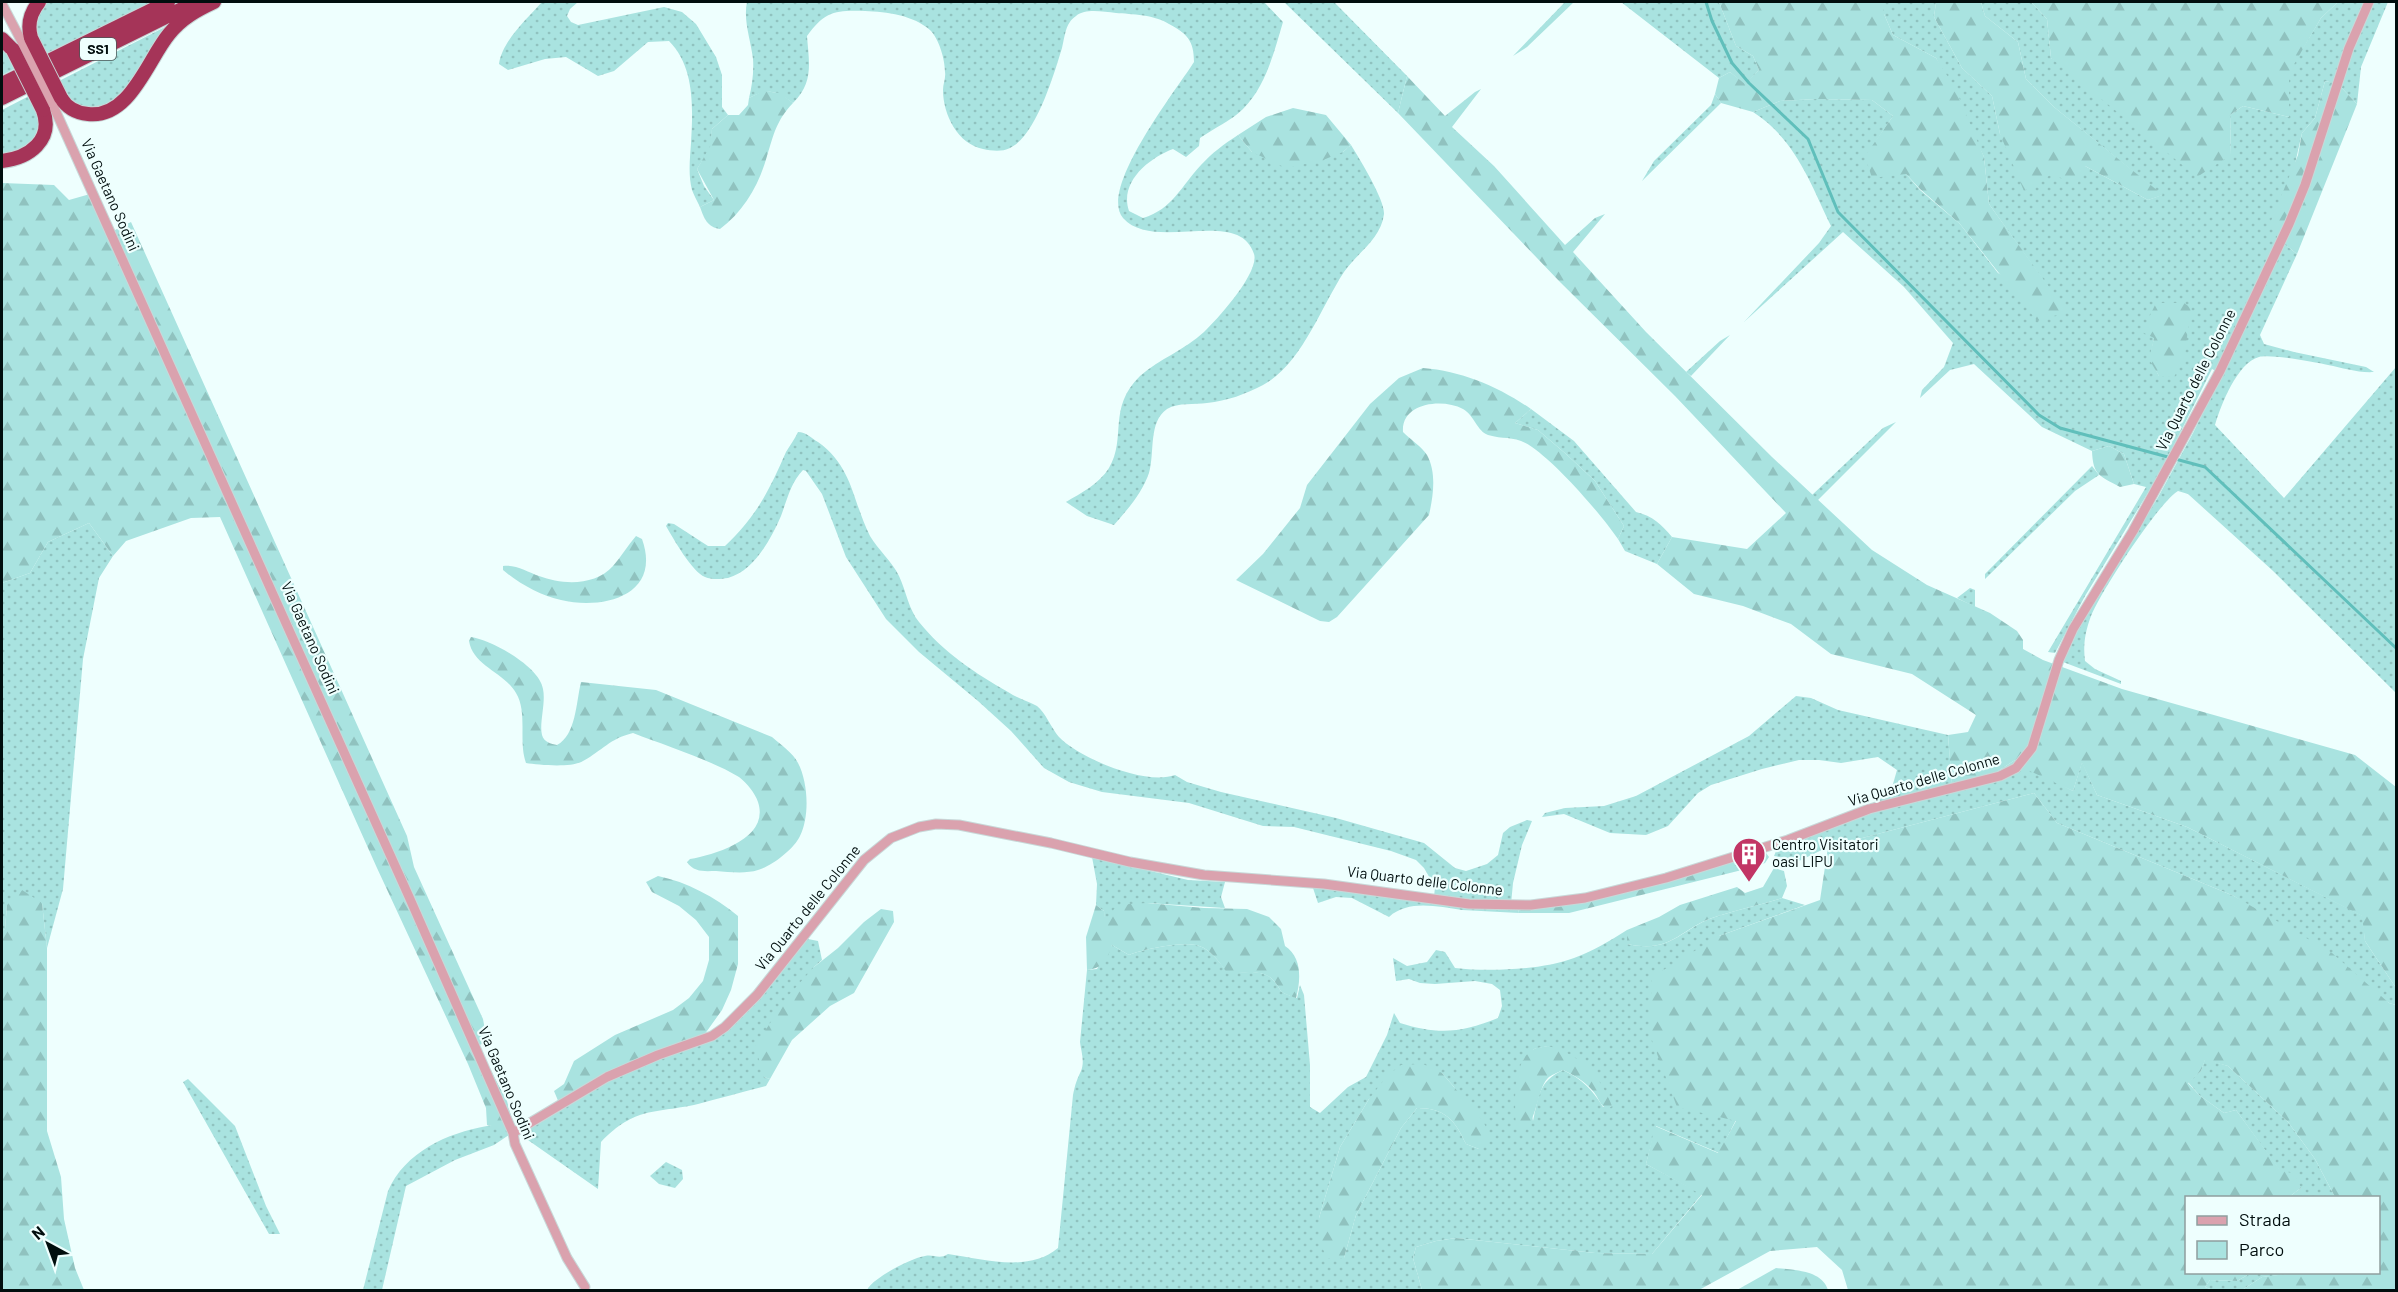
<svg xmlns="http://www.w3.org/2000/svg" width="2398" height="1292" font-family="Barlow,sans-serif">
<style>
.green{fill:url(#green-dots);fill-rule:evenodd}
.forest{fill:url(#forest-firs)}
.lines{fill:none;stroke-linecap:round;stroke-linejoin:round}
.stream{stroke:#60bfbb;stroke-width:3}
.minor-casing{stroke:#c8d8d8;stroke-width:11}
.highway-casing{stroke:#c8d8d8;stroke-width:16}
.minor{stroke:#daa2ae;stroke-width:9}
.highway{stroke:#a53458;stroke-width:14}
.minor-bridge-casing{stroke:#c8d8d8;stroke-width:11;stroke-linecap:butt}
.highway-bridge-casing{stroke:#c8d8d8;stroke-width:16;stroke-linecap:butt}
.minor-bridge{stroke:#daa2ae;stroke-width:9}
.highway-bridge{stroke:#a53458;stroke-width:14}
.labels{text-anchor:middle;stroke-width:4.5;stroke-linejoin:round;paint-order:stroke}
.shield{fill:#eefffe;stroke:#485656;stroke-width:1.5}
.shield-label{font-size:14px;font-weight:bold;fill:#010e0e}
.street-label{font-size:15px;fill:#010e0e;stroke:#eefffe}
.poi-label{font-size:15px;fill:#010e0e;stroke:#eefffe;text-anchor:start}
</style>
<defs>
<pattern id="green-dots" width="8" height="8" patternUnits="userSpaceOnUse" patternTransform="scale(1.5)"><rect width="8" height="8" fill="#a9e3e0"/><path d="M2 2h.1M6 6h.1" fill="none" stroke="#90c2bf" stroke-width="1.8" stroke-linecap="round"/></pattern>
<pattern id="forest-firs" width="22" height="20" patternUnits="userSpaceOnUse" patternTransform="scale(1.5)"><rect width="22" height="20" fill="#a9e3e0"/><path d="M5 1l3.5 6h-7zM16 11l3.5 6h-7z" fill="#90c2bf"/></pattern>
</defs>
<rect width="100%" height="100%" fill="#eefffe"/>
<path class="green" d="M 44,2 L 153,2 L 44,55 L 32,31 Z
M 542,2 L 578,2 L 570,9 L 567,16 L 571,22 L 578,25 L 664,7 L 682,12 L 696,24 L 716,57 L 722,75 L 722,107 L 728,115 L 712,129 L 711,147 L 697,169 L 704,186 L 714,200 L 700,207 C 697,201 694,195 692,190 C 688,175 690,158 691,143 C 693,108 695,67 669,41 L 648,42 L 614,71 L 598,76 L 566,57 L 545,59 L 508,70 L 499,64 C 502,41 527,19 542,2 Z
M 747,2 L 1264,2 L 1283,22 C 1274,52 1266,86 1243,109 C 1231,121 1214,128 1200,138 L 1199,146 L 1186,157 L 1173,149 C 1149,158 1119,182 1129,211 L 1143,218 C 1173,209 1181,186 1201,165 C 1212,153 1224,144 1238,135 L 1252,152 L 1343,152 L 1351,145 C 1359,158 1385,200 1384,214 C 1381,239 1358,252 1344,272 C 1321,307 1301,365 1263,385 C 1246,394 1227,401 1207,403 C 1194,405 1179,402 1167,409 C 1148,422 1155,453 1149,473 C 1142,493 1128,509 1114,525 L 1087,516 L 1066,502 C 1081,493 1099,484 1109,468 C 1127,438 1107,408 1140,376 C 1159,359 1185,350 1204,332 C 1217,320 1260,272 1254,254 C 1239,206 1154,253 1123,218 C 1098,189 1177,89 1194,62 C 1194,40 1187,34 1169,24 C 1156,15 1131,14 1116,13 C 1103,12 1086,8 1076,16 C 1065,23 1065,37 1062,48 C 1054,74 1036,136 1010,148 C 1002,152 992,151 983,149 C 958,144 943,115 943,90 C 943,84 946,78 945,72 C 945,59 939,39 930,30 C 913,15 887,12 865,11 C 836,10 825,11 807,36 C 809,63 814,82 793,103 C 776,90 769,88 749,98 C 752,86 754,72 753,59 C 751,40 743,21 747,2 Z
M 1284,2 L 1334,2 L 1407,76 L 1398,113 Z
M 1565,2 L 1574,2 L 1527,47 L 1513,56 Z
M 1621,2 L 1719,2 L 1736,46 L 1753,56 L 1759,70 L 1745,85 L 1730,72 L 1719,78 Z
M 1884,2 L 1936,2 L 1934,17 L 1962,68 L 1992,96 L 2000,134 L 2052,174 L 2085,166 L 2148,200 L 2162,195 L 2054,107 L 2026,79 L 2018,42 L 1985,16 L 1981,2 L 2031,2 L 2047,19 L 2051,58 L 2231,155 L 2230,115 L 2243,106 L 2289,117 L 2288,73 L 2321,18 L 2338,2 L 2388,2 L 2361,67 L 2357,104 L 2338,84 L 2325,81 L 2315,118 L 2302,133 L 2278,239 L 2297,254 L 2260,335 L 2264,344 L 2294,352 L 2366,367 L 2374,372 C 2358,373 2343,368 2328,365 C 2314,362 2271,354 2259,357 C 2237,363 2221,405 2215,425 L 2284,498 L 2396,367 L 2396,693 L 2272,570 L 2188,494 L 2178,491 C 2158,503 2100,593 2091,616 C 2085,632 2083,645 2085,661 L 2095,669 L 2121,681 L 2121,684 L 2063,662 L 2088,607 L 2157,499 L 2193,433 L 2222,374 L 2212,369 L 2160,473 L 2085,596 L 2055,653 L 2048,652 L 2146,487 L 2134,484 L 2124,454 L 2109,446 L 2092,451 L 2042,427 L 1974,364 L 1950,370 L 1920,398 L 1922,390 L 1944,367 L 1953,343 L 1904,287 L 1843,232 L 1744,322 L 1819,243 L 1831,226 C 1810,182 1795,139 1753,112 L 1780,101 L 1816,99 L 1872,100 L 1893,116 L 1866,156 L 1906,174 L 1920,190 L 1960,224 L 1998,273 L 2066,312 L 1989,204 L 1984,157 L 1936,58 L 1893,35 L 1884,14 ZM 2154,338 L 2159,376 L 2150,359 Z
M 165,27 L 167,28 L 134,84 L 106,107 L 85,108 L 69,101 L 57,82 Z
M 2,44 L 16,68 L 2,75 Z
M 1715,94 L 1721,103 L 1642,181 L 1654,161 L 1711,105 Z
M 29,96 L 38,113 L 40,120 L 35,137 L 21,151 L 2,155 L 2,110 Z
M 1730,335 L 1691,376 L 1686,372 L 1720,341 Z
M 1531,409 L 1574,441 L 1636,512 C 1653,516 1661,524 1672,537 L 1657,564 L 1625,551 L 1618,539 L 1624,526 L 1595,481 L 1566,454 L 1538,430 L 1515,423 Z
M 1896,422 L 1817,501 L 1811,496 L 1883,428 Z
M 798,432 C 806,432 811,438 818,442 C 853,467 852,500 870,536 C 878,550 892,561 899,576 C 906,591 909,610 919,622 C 942,651 976,674 1008,692 C 1017,698 1028,701 1037,706 C 1045,712 1051,727 1058,736 C 1078,758 1146,786 1175,775 L 1187,782 L 1221,792 L 1336,818 L 1424,843 L 1455,868 L 1466,871 L 1487,864 L 1498,855 L 1503,833 L 1510,827 L 1527,820 L 1532,821 L 1522,845 L 1513,883 L 1511,904 L 1517,904 L 1519,913 C 1500,912 1481,911 1462,910 C 1438,907 1409,899 1389,917 L 1352,898 L 1336,897 L 1318,903 L 1312,885 L 1434,897 L 1435,887 L 1424,868 L 1416,860 L 1391,851 L 1294,827 L 1263,826 L 1189,803 L 1102,792 L 1069,782 L 1044,768 L 1011,731 L 978,701 L 919,652 L 886,619 L 846,557 L 822,494 L 806,471 L 803,470 C 791,482 787,500 781,516 C 771,539 754,571 728,578 C 721,579 712,580 705,577 C 692,572 673,538 666,526 L 668,523 L 674,524 L 708,546 L 725,546 C 756,517 769,491 786,452 C 790,445 795,439 798,432 Z
M 2092,466 L 2099,475 L 2075,491 L 1985,579 L 1985,574 Z
M 89,523 L 113,556 L 99,578 L 83,659 L 63,889 L 47,948 L 42,903 L 7,905 L 5,929 L 2,931 L 2,583 L 30,573 L 48,542 Z
M 1970,588 L 1975,590 L 1975,607 L 1957,598 Z
M 1796,696 L 1811,698 L 1838,710 L 1948,735 L 1952,784 L 1992,775 L 2015,760 L 2073,791 L 2082,762 L 2097,795 L 2187,827 L 2363,916 L 2365,941 L 2396,988 L 2396,1005 L 2389,1003 L 2234,896 L 2057,823 L 2034,793 L 1828,847 L 1799,861 L 1774,856 L 1781,839 L 1868,806 L 1891,791 L 1897,770 L 1878,757 L 1841,763 L 1819,760 L 1799,760 L 1762,769 L 1711,785 L 1698,793 L 1668,826 L 1646,835 L 1610,833 L 1564,814 L 1542,817 L 1545,813 L 1565,808 L 1604,806 L 1636,796 L 1749,736 Z
M 1092,857 L 1188,880 L 1225,882 L 1221,897 L 1225,908 L 1147,903 L 1105,925 L 1104,911 L 1096,905 L 1097,884 Z
M 1782,898 L 1805,905 L 1719,936 L 1736,1120 L 1719,1153 L 1656,1126 L 1646,1164 L 1702,1194 L 1652,1254 L 1595,1253 L 1456,1238 L 1436,1241 L 1416,1247 L 1413,1258 L 1422,1290 L 867,1290 C 873,1278 911,1258 925,1256 C 934,1254 939,1260 948,1254 C 984,1259 1028,1273 1058,1248 L 1073,1095 C 1075,1085 1077,1079 1081,1071 C 1085,1061 1081,1051 1080,1042 L 1087,970 L 1097,969 L 1112,945 L 1129,955 C 1144,949 1180,942 1196,945 C 1210,948 1220,963 1228,973 C 1242,973 1260,969 1271,978 C 1284,990 1274,991 1297,998 L 1300,985 L 1304,995 L 1310,1065 L 1310,1107 L 1320,1113 L 1348,1087 L 1366,1077 L 1387,1035 L 1394,1013 L 1400,1023 C 1438,1035 1461,1033 1498,1018 L 1502,1006 L 1500,990 L 1492,984 L 1475,981 L 1435,984 L 1420,983 L 1409,979 L 1396,981 L 1393,958 L 1407,966 L 1427,962 L 1436,950 L 1445,952 L 1455,968 C 1488,972 1543,970 1574,958 C 1593,951 1610,941 1627,930 L 1627,944 C 1675,954 1680,927 1718,916 C 1739,909 1761,905 1782,898 ZM 1548,1046 L 1612,1106 L 1603,1107 C 1592,1089 1582,1079 1563,1070 C 1538,1082 1539,1096 1533,1121 L 1523,1060 L 1534,1049 ZM 1442,1073 L 1454,1087 L 1479,1149 L 1466,1144 C 1455,1120 1445,1108 1417,1108 L 1401,1128 L 1356,1215 L 1344,1258 L 1319,1218 L 1340,1147 L 1369,1099 Z
M 798,937 L 818,941 L 822,960 L 814,967 L 764,1077 L 770,1079 L 766,1086 C 743,1092 721,1098 698,1104 C 654,1114 636,1106 601,1142 L 598,1189 L 515,1131 L 494,1145 L 455,1160 L 406,1186 L 382,1290 L 363,1290 L 388,1191 C 405,1152 447,1133 487,1126 C 495,1124 507,1129 515,1131 L 584,1088 L 723,1027 L 755,993 Z
M 2205,1059 L 2228,1066 L 2288,1122 L 2315,1159 L 2335,1197 L 2289,1197 L 2301,1188 L 2280,1171 L 2236,1110 L 2224,1113 L 2199,1095 L 2188,1082 L 2201,1071 Z
M 188,1079 L 235,1126 L 266,1206 L 280,1234 L 269,1234 L 183,1082 Z
M 666,1162 L 682,1170 L 683,1179 L 675,1188 L 659,1184 L 650,1176 Z
M 2251,1273 L 2301,1273 L 2262,1277 L 2242,1290 L 2213,1290 L 2205,1287 L 2210,1280 L 2237,1281 Z"/>
<path class="forest" d="M 1719,2 L 1884,2 L 1884,14 L 1893,35 L 1936,58 L 1955,88 L 1984,157 L 1989,204 L 2067,312 L 2037,321 L 1960,224 L 1920,189 L 1906,174 L 1872,178 L 1865,156 L 1893,116 L 1872,100 L 1816,99 L 1780,101 L 1753,112 L 1721,103 L 1715,94 L 1719,78 L 1730,72 L 1745,84 L 1759,70 L 1753,56 L 1736,46 Z
M 1936,2 L 1981,2 L 1985,16 L 2018,42 L 2026,79 L 2054,107 L 2163,195 L 2148,200 L 2085,166 L 2077,185 L 2052,174 L 2024,191 L 2000,134 L 1992,96 L 1962,68 L 1934,17 Z
M 2031,2 L 2338,2 L 2321,18 L 2289,73 L 2289,117 L 2243,106 L 2230,115 L 2231,155 L 2197,177 L 2051,58 L 2047,19 Z
M 1407,76 L 1445,116 L 1475,92 L 1481,89 L 1452,127 L 1494,166 L 1565,245 L 1595,218 L 1605,214 L 1573,252 L 1646,332 L 1772,457 L 1872,550 L 1927,585 L 1990,613 L 2017,631 L 2023,640 L 2023,649 L 2043,660 L 2122,689 L 2355,755 L 2396,787 L 2396,988 L 2365,941 L 2362,916 L 2187,827 L 2097,795 L 2082,763 L 2073,791 L 2021,767 L 2015,760 L 1992,775 L 1952,785 L 1948,735 L 1968,732 L 1976,715 L 1912,674 L 1831,654 L 1791,624 L 1743,606 L 1694,594 L 1657,564 L 1672,537 L 1747,549 L 1786,513 L 1675,396 L 1560,282 L 1398,113 Z
M 2325,81 L 2338,84 L 2357,104 L 2297,254 L 2278,239 L 2271,221 L 2298,155 L 2302,133 L 2315,118 Z
M 763,91 L 780,93 L 793,103 C 776,121 774,134 767,156 C 759,185 744,211 720,229 C 707,227 704,218 700,207 L 714,200 L 697,169 L 710,147 L 712,129 L 728,115 L 739,115 L 748,105 L 749,98 Z
M 1293,108 L 1326,115 L 1351,145 L 1343,152 L 1323,160 L 1286,168 L 1252,152 L 1238,135 L 1266,117 Z
M 2,183 L 54,185 L 69,200 L 90,194 L 109,233 L 131,222 L 407,836 L 414,867 L 483,1019 L 487,1041 L 478,1046 L 507,1101 L 515,1131 L 487,1125 L 486,1108 L 468,1064 L 377,868 L 220,517 L 191,518 L 126,541 L 113,556 L 89,523 L 48,542 L 30,573 L 2,583 Z
M 2156,303 L 2184,303 L 2191,308 L 2184,359 L 2174,377 L 2159,376 L 2149,359 L 2154,338 L 2142,332 Z
M 1423,368 C 1462,371 1499,387 1531,409 L 1515,423 L 1538,430 L 1566,454 L 1595,481 L 1624,526 L 1618,539 C 1600,513 1558,465 1532,447 C 1515,435 1505,440 1488,435 C 1477,431 1474,415 1463,409 C 1442,398 1401,403 1403,432 C 1410,439 1422,447 1427,455 C 1437,473 1433,497 1429,515 L 1337,617 L 1329,622 L 1320,621 L 1236,580 L 1263,554 L 1300,508 L 1307,485 L 1370,404 L 1399,378 Z
M 2109,446 L 2124,454 L 2134,484 L 2120,487 C 2100,476 2093,476 2092,451 Z
M 636,536 L 642,539 C 662,595 604,610 561,600 C 541,596 518,583 503,570 L 503,566 C 515,564 528,572 539,576 C 563,585 595,586 613,566 C 621,557 628,545 636,536 Z
M 471,637 C 492,640 540,667 543,689 C 546,703 539,723 542,735 C 544,742 551,744 557,745 C 576,735 576,703 581,682 L 656,690 L 772,737 C 781,745 793,753 798,763 C 808,782 810,816 800,836 C 794,849 772,866 758,870 C 746,874 729,872 716,871 C 706,871 694,873 687,862 L 690,859 C 717,854 770,838 758,802 C 755,793 747,783 739,777 C 711,760 664,745 633,733 C 609,739 603,750 583,761 C 572,768 539,765 526,763 C 518,741 528,713 516,693 C 504,672 473,666 469,641 Z
M 2034,793 L 2057,823 L 2234,896 L 2332,953 L 2389,1003 L 2396,1005 L 2396,1288 L 2393,1290 L 2242,1290 L 2262,1277 L 2301,1272 L 2378,1272 L 2378,1198 L 2335,1197 L 2315,1159 L 2288,1122 L 2228,1066 L 2205,1060 L 2201,1071 L 2188,1083 L 2199,1095 L 2224,1113 L 2236,1110 L 2280,1170 L 2295,1174 L 2301,1188 L 2289,1197 L 2186,1198 L 2186,1272 L 2251,1273 L 2237,1281 L 2210,1280 L 2205,1287 L 2213,1290 L 1848,1290 L 1842,1270 L 1817,1247 L 1770,1251 L 1699,1290 L 1422,1290 L 1413,1258 L 1416,1247 L 1436,1241 L 1456,1238 L 1595,1253 L 1652,1254 L 1702,1195 L 1646,1164 L 1655,1126 L 1718,1153 L 1736,1121 L 1677,1107 L 1650,1035 L 1652,977 L 1719,936 L 1820,900 L 1828,847 Z
M 1761,846 L 1769,857 L 1765,863 L 1758,866 L 1569,913 L 1519,913 L 1517,904 C 1601,900 1682,870 1761,846 Z
M 1774,868 L 1784,871 L 1787,886 L 1782,898 C 1761,905 1739,909 1718,916 C 1679,927 1675,954 1627,944 L 1627,930 L 1659,917 L 1680,905 L 1737,887 L 1745,893 L 1763,887 Z
M 658,876 C 687,882 715,897 738,916 L 738,964 L 731,990 L 722,1010 L 702,1038 L 559,1103 L 554,1091 L 564,1084 L 574,1061 L 615,1035 L 673,1010 L 689,998 L 703,981 L 709,960 L 709,937 L 696,920 L 679,906 L 652,892 L 646,882 Z
M 22,890 L 42,903 L 47,948 L 47,1131 L 61,1177 L 64,1219 L 75,1268 L 84,1290 L 2,1290 L 2,931 L 5,929 L 7,905 Z
M 1147,903 L 1204,908 L 1247,909 L 1269,917 L 1281,929 L 1285,946 C 1302,957 1301,980 1296,998 C 1274,991 1284,990 1271,978 C 1260,969 1241,973 1228,974 C 1220,963 1210,948 1196,945 C 1180,942 1144,949 1129,955 L 1112,945 C 1106,961 1106,967 1087,970 L 1086,937 L 1096,905 L 1104,911 L 1106,924 L 1114,909 L 1129,904 Z
M 881,909 L 893,911 L 894,922 L 854,993 L 830,1006 L 792,1040 L 770,1079 L 764,1077 L 755,1046 L 788,996 L 814,967 L 838,948 L 864,922 Z
M 1548,1046 C 1581,1055 1600,1075 1612,1106 L 1608,1109 C 1599,1106 1599,1097 1592,1090 C 1584,1081 1574,1075 1563,1070 C 1559,1072 1553,1074 1549,1077 C 1538,1086 1538,1115 1525,1131 L 1516,1128 C 1515,1107 1511,1061 1534,1049 C 1538,1047 1544,1047 1548,1046 Z
M 1423,1064 L 1442,1073 L 1483,1121 L 1492,1140 L 1479,1149 L 1466,1144 C 1455,1120 1445,1108 1417,1108 L 1401,1128 L 1356,1215 L 1344,1258 L 1327,1258 L 1321,1245 L 1319,1218 L 1340,1147 L 1369,1099 L 1387,1076 L 1401,1065 Z
M 1776,1268 C 1794,1270 1822,1270 1828,1290 L 1737,1290 Z"/>
<g class="lines">
<path class="stream" d="M 1706,2 L 1712,21 L 1732,63 L 1749,83 L 1808,139 L 1838,212 L 2039,415 L 2060,428 L 2205,467 L 2396,648"/>
<g class="minor-casing">
<path id="minor" d="M 2,4 L 23,44
M 52,103 L 410,899 L 513,1133 L 515,1144 L 567,1258 L 585,1287
M 513,1133 L 607,1077 L 658,1055 L 712,1036 L 725,1027 L 757,995 L 864,860 L 891,838 L 919,827 L 936,824 L 959,825 L 1051,843 L 1130,862 L 1204,875 L 1324,884 L 1469,904 L 1531,905 L 1585,898 L 1666,878 L 1788,840 L 1869,809 L 2000,776 L 2016,768 L 2032,748 L 2059,660 L 2073,629 L 2133,531 L 2220,371 L 2289,224 L 2305,185 L 2349,48 L 2369,2"/>
</g>
<g class="highway-casing">
<path id="highway" d="M 31,38 C 27,24 30,13 39,2
M 2,39 L 13,50
M 2,84 L 168,2
M 2,98 L 196,2
M 61,98 C 67,108 76,113 88,114 C 130,119 148,59 169,34 C 182,18 197,10 214,2
M 2,161 C 29,158 54,140 43,110"/>
</g>
<use href="#minor" class="minor"/>
<use href="#highway" class="highway"/>
<g class="minor-bridge-casing">
<path id="minor-bridge" d="M 23,44 L 52,103"/>
</g>
<g class="highway-bridge-casing">
<path id="highway-bridge" d="M 31,38 L 61,98
M 13,50 L 43,110"/>
</g>
<use href="#minor-bridge" class="minor-bridge"/>
<use href="#highway-bridge" class="highway-bridge"/>
</g>
<defs>
<g id="building-pin" transform="scale(1.725)"><path d="M0 17L-7.5 6A9.5 9.5 0 1 1 7.5 6Z" fill="#c23565" stroke="#eefffe"/><path d="M-4-6H4V6H1V3H-1V6H-4ZM-2.5-4.3h1.7v1.8h-1.7ZM.8-4.3h1.7v1.8H.8ZM-2.5-1h1.7V.8h-1.7ZM.8-1h1.7V.8H.8Z" fill="#fff"/></g>
</defs>
<g fill-rule="evenodd">
<use href="#building-pin" x="1749" y="854"/>
</g>
<g class="labels">
<rect class="shield" x="80" y="38" width="36" height="22" rx="4.5"/>
<g class="shield-label">
<text x="98" y="54">SS1</text>
</g>
<g class="street-label">
<text transform="translate(110 195) rotate(66)" y="5">Via Gaetano Sodini</text>
<text transform="translate(2196 380) rotate(-63)" y="5">Via Quarto delle Colonne</text>
<text transform="translate(310 638) rotate(66)" y="5">Via Gaetano Sodini</text>
<text transform="translate(1924 780) rotate(-16)" y="5">Via Quarto delle Colonne</text>
<text transform="translate(1425 881) rotate(7)" y="5">Via Quarto delle Colonne</text>
<text transform="translate(808 908) rotate(-51)" y="5">Via Quarto delle Colonne</text>
<text transform="translate(506 1083) rotate(67)" y="5">Via Gaetano Sodini</text>
</g>
<g class="poi-label">
<text x="1772" y="850">Centro Visitatori<tspan x="1772" dy="17">oasi LIPU</tspan></text>
</g>
</g>
<rect width="2398" height="1292" fill="none" stroke="#010e0e" stroke-width="6"/>
<rect x="2185" y="1196" width="195" height="78" fill="#eefffe" stroke="#8f9f9e" stroke-width="1.5"/>
<rect x="2197" y="1216" width="30" height="9" fill="#daa2ae" stroke="#8f9f9e" stroke-width="1.5"/>
<text x="2239" y="1226" font-size="18" fill="#010e0e">Strada</text>
<rect x="2197" y="1241" width="30" height="18" fill="#a9e3e0" stroke="#8f9f9e" stroke-width="1.5"/>
<text x="2239" y="1256" font-size="18" fill="#010e0e">Parco</text>
<g transform="translate(48 1244) rotate(319)" stroke="#eefffe" stroke-width="4.5" paint-order="stroke">
<path d="M0-4.5L10 22L0 15L-10 22Z" fill="#010e0e"/>
<text y="-9" font-size="16" font-weight="bold" text-anchor="middle" fill="#010e0e">N</text>
</g>
</svg>
